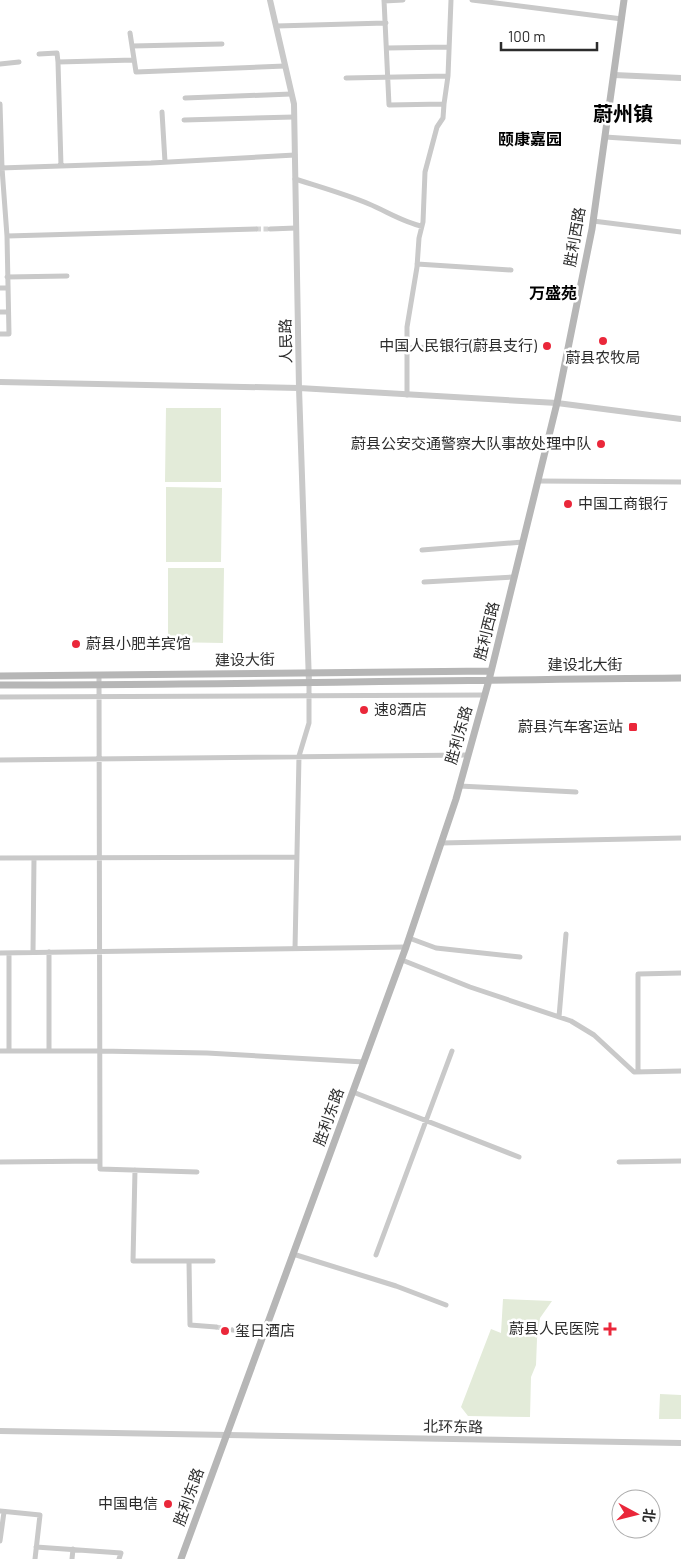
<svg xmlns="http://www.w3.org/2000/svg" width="681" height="1559" font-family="Barlow,'Noto Sans SC',sans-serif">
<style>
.green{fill:#e3ebd9}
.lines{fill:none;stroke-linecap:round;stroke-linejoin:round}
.minor-tunnel{stroke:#d5d5d5;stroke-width:5;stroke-dasharray:5 2.5;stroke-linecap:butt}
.minor{stroke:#c9c9c9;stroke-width:5}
.tertiary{stroke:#c9c9c9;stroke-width:6}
.secondary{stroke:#b6b6b6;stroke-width:7}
.poi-dot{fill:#ea273a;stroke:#fff;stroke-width:2}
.labels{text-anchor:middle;stroke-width:5;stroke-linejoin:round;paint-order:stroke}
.street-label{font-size:15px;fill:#2c2c2c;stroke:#fff}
.poi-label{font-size:15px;fill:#2c2c2c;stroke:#fff;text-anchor:end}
.neighbourhood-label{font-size:16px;font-weight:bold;fill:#000;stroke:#fff}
.district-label{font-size:20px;font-weight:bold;fill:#000;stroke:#fff}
</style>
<rect width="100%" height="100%" fill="#fff"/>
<path class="green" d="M 166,408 L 221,408 L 221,482 L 165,482 Z
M 166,487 L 222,488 L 221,562 L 166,562 Z
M 168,568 L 224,568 L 223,643 L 168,642 Z
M 503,1299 L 552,1301 L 540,1318 L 537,1339 L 536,1365 L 531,1377 L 530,1417 L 468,1416 L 461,1407 L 491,1329 L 501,1333 Z
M 660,1394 L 681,1395 L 681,1419 L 659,1419 Z"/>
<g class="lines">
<path class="minor-tunnel" d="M 256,229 L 270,229
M 216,1327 L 233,1330"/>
<path class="minor" d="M 384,0 L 389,105 L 444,104 L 443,118 L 437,127 L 425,172 L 423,222 L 419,238 L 417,267 L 407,327 L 407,395
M 472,0 L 622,19
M 384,1 L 403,0
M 276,26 L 386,23
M 130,33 L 136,72 L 285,66
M 132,46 L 222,44
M 387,48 L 449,47
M 39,54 L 57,53 L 58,62 L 134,60
M 58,62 L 61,166
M 0,64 L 19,62
M 346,78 L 448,76
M 185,98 L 291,94
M 0,104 L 2,168 L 7,236 L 9,334 L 0,334
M 444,104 L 448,76 L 451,0
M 162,112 L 165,162
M 184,120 L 294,117
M 605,137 L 681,142
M 0,168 L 151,163 L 295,155
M 295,179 C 320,187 345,194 369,204 C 386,211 405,223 422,226
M 593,221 L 681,232
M 270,229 L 296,228
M 7,236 L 256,229
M 417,264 L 511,270
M 7,277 L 67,276
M 0,288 L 8,288
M 0,312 L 8,312
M 407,348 L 501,344
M 538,481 L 681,482
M 422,550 L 523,542
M 424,582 L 514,577
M 99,676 L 100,1169 L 197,1172
M 0,697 L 485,695
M 0,760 L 468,755
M 459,786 L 576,792
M 441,843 L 681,838
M 0,858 L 297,857
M 409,938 L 436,948 L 520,957
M 295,949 L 299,756 L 309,723 L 309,683
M 33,952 L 34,858
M 0,953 L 406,947
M 402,960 L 470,987 L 571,1021 L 594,1035 L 634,1072 L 681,1071
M 559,1017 L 566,934
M 0,1051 L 99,1051 L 207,1053 L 364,1062
M 9,1051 L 9,953
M 49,1051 L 49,952
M 638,1072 L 638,974 L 681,973
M 353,1092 L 519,1157
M 0,1162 L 100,1161
M 619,1162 L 681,1161
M 135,1170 L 133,1261 L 213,1261
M 293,1254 L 396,1286 L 446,1305
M 376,1255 L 452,1051
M 189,1261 L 190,1325 L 216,1327
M 233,1330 L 264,1332
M 0,1511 L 40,1515 L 35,1559
M 0,1541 L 4,1512
M 36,1547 L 121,1553 L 119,1559
M 72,1559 L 73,1549"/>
<path class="tertiary" d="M 270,0 L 294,104 L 299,388 L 309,683
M 614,75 L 681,78
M 0,382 L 299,388 L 557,403 L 681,419
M 0,1431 L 681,1443"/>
<path class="secondary" d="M 0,676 L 491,671
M 0,685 C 227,685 454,680 681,678
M 181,1559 L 406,947 L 456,799 L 489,680 L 557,403 L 592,229 L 624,0"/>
</g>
<g class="poi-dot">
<circle cx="603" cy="341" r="5"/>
<circle cx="547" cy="346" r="5"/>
<circle cx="601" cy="444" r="5"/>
<circle cx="568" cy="504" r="5"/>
<circle cx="76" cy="644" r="5"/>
<circle cx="364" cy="710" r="5"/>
<rect x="628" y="722" width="10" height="10" rx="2.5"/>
<path d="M607.5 1321.5h5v5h5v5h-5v5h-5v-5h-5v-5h5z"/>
<circle cx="225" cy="1331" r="5"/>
<circle cx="168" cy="1504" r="5"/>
</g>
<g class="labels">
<g class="street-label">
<text transform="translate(575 237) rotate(-80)" y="5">胜利西路</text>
<text transform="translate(286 341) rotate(-91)" y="5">人民路</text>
<text transform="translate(487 631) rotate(-76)" y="5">胜利西路</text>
<text transform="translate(245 660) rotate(-1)" y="5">建设大街</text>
<text x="585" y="670">建设北大街</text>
<text transform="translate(459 735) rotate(-74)" y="5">胜利东路</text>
<text transform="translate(329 1117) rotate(-70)" y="5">胜利东路</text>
<text transform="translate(453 1427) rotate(1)" y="5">北环东路</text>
<text transform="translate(189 1497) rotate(-70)" y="5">胜利东路</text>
</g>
<g class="poi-label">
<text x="537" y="351">中国人民银行(蔚县支行)</text>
<text x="603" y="363" text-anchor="middle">蔚县农牧局</text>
<text x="591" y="449">蔚县公安交通警察大队事故处理中队</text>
<text x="578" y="509" text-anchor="start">中国工商银行</text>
<text x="86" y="649" text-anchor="start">蔚县小肥羊宾馆</text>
<text x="374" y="715" text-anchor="start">速8酒店</text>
<text x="623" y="732">蔚县汽车客运站</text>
<text x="599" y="1334">蔚县人民医院</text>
<text x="235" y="1336" text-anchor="start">玺日酒店</text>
<text x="158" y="1509">中国电信</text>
</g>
<g class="neighbourhood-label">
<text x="530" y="145">颐康嘉园</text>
<text x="553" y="299">万盛苑</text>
</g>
<g class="district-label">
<text x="623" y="121">蔚州镇</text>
</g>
</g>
<g transform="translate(636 1514) rotate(97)"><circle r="24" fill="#ffffff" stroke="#ababab"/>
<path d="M0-4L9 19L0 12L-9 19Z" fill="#ea273a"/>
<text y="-8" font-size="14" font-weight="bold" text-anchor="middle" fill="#2c2c2c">北</text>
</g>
<path d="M501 42v8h96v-8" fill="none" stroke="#2c2c2c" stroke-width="2.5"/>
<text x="508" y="42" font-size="15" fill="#2c2c2c" stroke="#ffffff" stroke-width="4" paint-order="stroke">100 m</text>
</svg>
